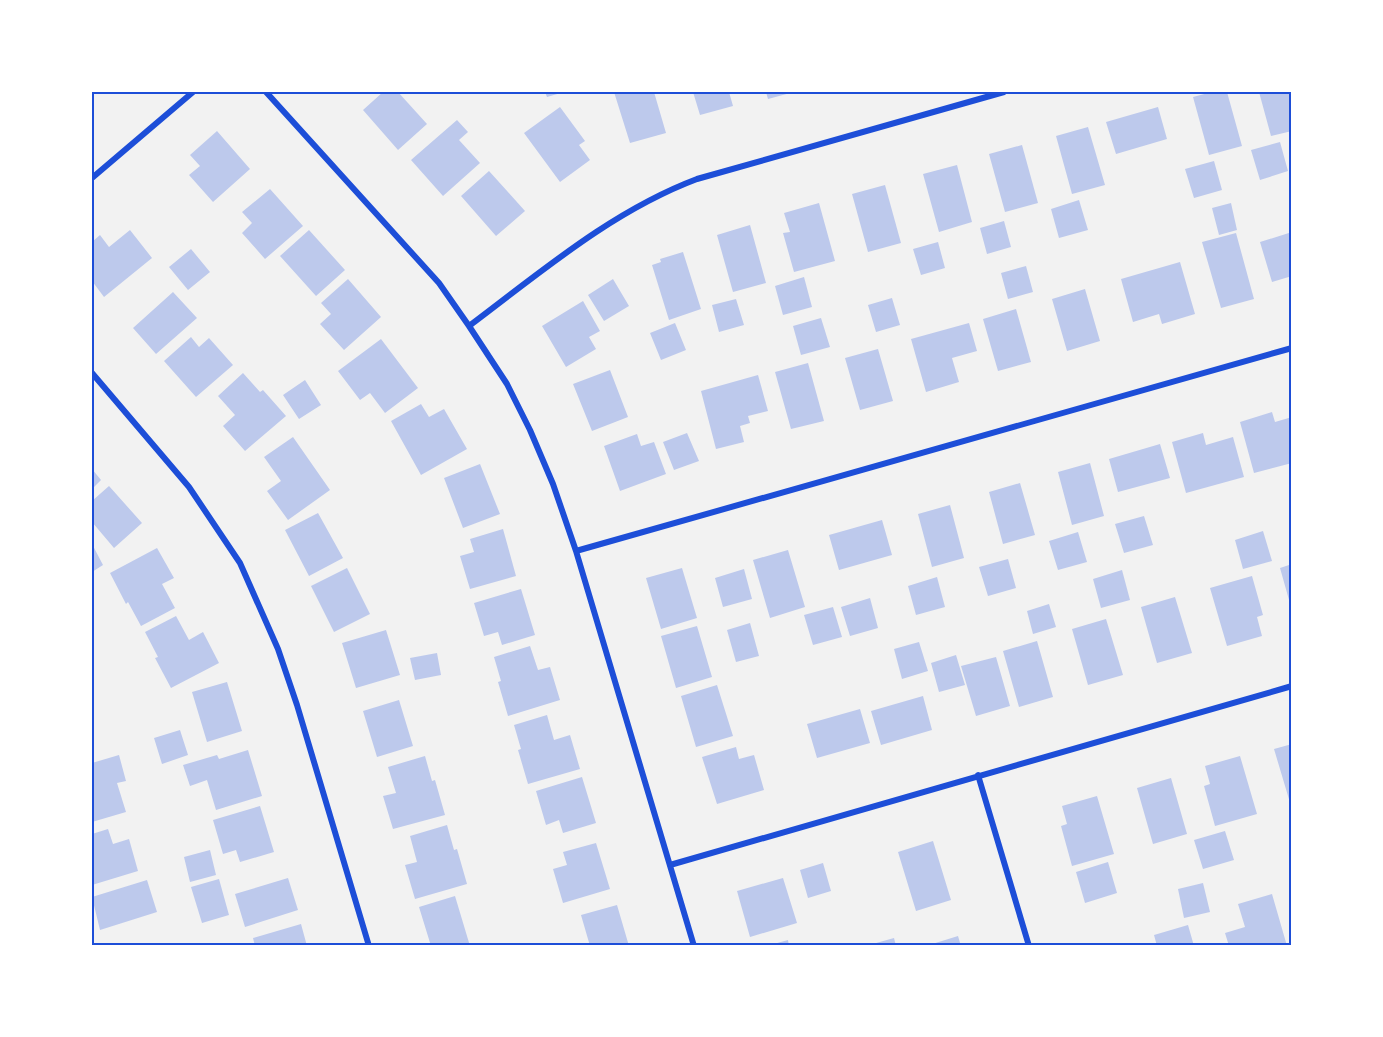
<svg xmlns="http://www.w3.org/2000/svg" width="1383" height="1037" font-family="'Roboto Serif',serif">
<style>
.building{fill:#bdc9ec}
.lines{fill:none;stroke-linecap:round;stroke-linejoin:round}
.minor{stroke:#1d4ed8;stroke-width:6}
.neatline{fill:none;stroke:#1d4ed8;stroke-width:2}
</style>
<rect width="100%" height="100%" fill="#f2f2f2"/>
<path class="building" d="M 383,92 L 398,92 L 427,124 L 398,150 L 363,110 Z
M 545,92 L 564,92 L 547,97 Z
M 614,92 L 654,92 L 666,133 L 630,143 Z
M 693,92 L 729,92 L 733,106 L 700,115 Z
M 766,92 L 794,92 L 768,99 Z
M 1212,92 L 1227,92 L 1242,146 L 1209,155 L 1193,97 Z
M 1259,92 L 1292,92 L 1292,131 L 1271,136 Z
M 560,107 L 585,141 L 579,145 L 590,160 L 560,182 L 524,133 Z
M 1158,107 L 1167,139 L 1116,154 L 1106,122 Z
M 457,120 L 468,132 L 459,140 L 480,163 L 443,196 L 411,160 Z
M 1088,127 L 1105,185 L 1072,194 L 1056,136 Z
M 217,131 L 250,169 L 213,202 L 189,175 L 200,166 L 190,155 Z
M 1280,142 L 1288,171 L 1260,180 L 1251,150 Z
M 1022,145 L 1038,203 L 1005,212 L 989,154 Z
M 1214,161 L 1222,190 L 1194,198 L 1185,169 Z
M 957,165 L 972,222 L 939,232 L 923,174 Z
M 489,171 L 525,211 L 496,236 L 461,196 Z
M 885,185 L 901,243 L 868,252 L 852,194 Z
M 270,189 L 303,226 L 265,259 L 242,233 L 252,223 L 242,212 Z
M 1079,200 L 1088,230 L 1059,238 L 1051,209 Z
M 819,203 L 835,261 L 794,272 L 783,233 L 790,232 L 784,213 Z
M 1231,203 L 1237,230 L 1219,235 L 1212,208 Z
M 1004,221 L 1011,247 L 987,254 L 980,228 Z
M 750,225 L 766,283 L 733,292 L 717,235 Z
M 130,230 L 152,258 L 104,297 L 92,281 L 92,242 L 100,235 L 109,247 Z
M 309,230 L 345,270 L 316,296 L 280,256 Z
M 1292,232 L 1292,276 L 1272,282 L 1260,242 Z
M 1236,233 L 1254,299 L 1221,308 L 1202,242 Z
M 938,242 L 945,268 L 921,275 L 913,249 Z
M 191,249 L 210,272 L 188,290 L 169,267 Z
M 683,252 L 701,309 L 669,320 L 652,265 L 661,262 L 660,259 Z
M 1180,262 L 1195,314 L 1162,324 L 1159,314 L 1133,322 L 1121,279 Z
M 1026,266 L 1033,292 L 1008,299 L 1001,273 Z
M 804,277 L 812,307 L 783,315 L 775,286 Z
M 348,279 L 381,317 L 344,350 L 320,324 L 331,314 L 321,303 Z
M 613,279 L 629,306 L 604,321 L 588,295 Z
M 1085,289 L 1100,341 L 1067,351 L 1052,299 Z
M 173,292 L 197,318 L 156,354 L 133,328 Z
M 892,298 L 900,325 L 876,332 L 868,305 Z
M 736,299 L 744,325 L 719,332 L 712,305 Z
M 583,301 L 600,331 L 589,337 L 596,349 L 566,367 L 542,326 Z
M 1016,309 L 1031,362 L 998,371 L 983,319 Z
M 821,318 L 830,347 L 801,355 L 793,326 Z
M 675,323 L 686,350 L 661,360 L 650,333 Z
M 969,323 L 977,351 L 952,358 L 959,382 L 926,392 L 911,339 Z
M 191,337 L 199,347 L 209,338 L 233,365 L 196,397 L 164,361 Z
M 381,339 L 418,388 L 385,413 L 370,393 L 360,400 L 338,371 Z
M 878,349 L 893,401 L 860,410 L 845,358 Z
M 808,363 L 824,421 L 791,429 L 775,372 Z
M 610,370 L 628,417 L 592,431 L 573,384 Z
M 243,373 L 260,392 L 263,390 L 286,416 L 245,451 L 223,426 L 235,415 L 218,396 Z
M 758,375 L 768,411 L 748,416 L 750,423 L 740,426 L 744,442 L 716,449 L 701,391 Z
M 305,380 L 321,405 L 299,419 L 283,395 Z
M 421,404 L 429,417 L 444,409 L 467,449 L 421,475 L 391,421 Z
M 1272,412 L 1275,422 L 1292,417 L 1292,463 L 1254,473 L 1240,422 Z
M 687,433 L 699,461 L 674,470 L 663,442 Z
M 1203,433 L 1206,445 L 1233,437 L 1244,477 L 1186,493 L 1172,442 Z
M 637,434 L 641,446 L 654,442 L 666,474 L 620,491 L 604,446 Z
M 293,437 L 330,490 L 288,520 L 267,491 L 281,481 L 264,457 Z
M 1160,444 L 1170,478 L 1118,492 L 1109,459 Z
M 1090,463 L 1104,516 L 1072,525 L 1058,472 Z
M 480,464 L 500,514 L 463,528 L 444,478 Z
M 92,469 L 101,480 L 92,489 Z
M 1020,483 L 1035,535 L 1003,544 L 989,492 Z
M 109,486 L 142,523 L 114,548 L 92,522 L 92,501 Z
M 950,505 L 964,558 L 932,567 L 918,514 Z
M 318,513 L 343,558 L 309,576 L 285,530 Z
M 1144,516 L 1153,545 L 1124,553 L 1115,524 Z
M 882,520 L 892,555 L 839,570 L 829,535 Z
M 503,529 L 516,576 L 470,589 L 460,556 L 474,552 L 470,539 Z
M 1263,531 L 1272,561 L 1243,569 L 1235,540 Z
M 1078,532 L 1087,562 L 1058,570 L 1049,541 Z
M 92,544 L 103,565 L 92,572 Z
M 157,548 L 174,578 L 162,584 L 175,608 L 141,626 L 128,602 L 126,604 L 110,573 Z
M 788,550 L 805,607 L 770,618 L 753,560 Z
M 1008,559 L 1016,588 L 988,596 L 979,567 Z
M 1292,564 L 1292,607 L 1291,607 L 1280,568 Z
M 347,568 L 370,614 L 334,632 L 311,586 Z
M 682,568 L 697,618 L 661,629 L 646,578 Z
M 744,569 L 752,599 L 723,607 L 715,578 Z
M 1122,570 L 1130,600 L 1101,608 L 1093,579 Z
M 1252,576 L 1263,615 L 1257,617 L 1262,636 L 1227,646 L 1210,588 Z
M 937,577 L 945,607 L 916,615 L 908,586 Z
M 521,589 L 535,635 L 502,645 L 498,632 L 484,636 L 474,603 Z
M 1175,597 L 1192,653 L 1157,663 L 1141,607 Z
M 870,598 L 878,628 L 850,636 L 841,607 Z
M 1049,604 L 1056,627 L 1033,634 L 1027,611 Z
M 833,607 L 842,637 L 813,645 L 804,615 Z
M 176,616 L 189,640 L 203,632 L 219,663 L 171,688 L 155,658 L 158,657 L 145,632 Z
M 1106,619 L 1123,675 L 1088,685 L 1072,629 Z
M 750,623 L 759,656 L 736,662 L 727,630 Z
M 697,626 L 712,677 L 676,688 L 661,636 Z
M 386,630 L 400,675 L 356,688 L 342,643 Z
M 1037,641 L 1053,697 L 1019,707 L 1003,651 Z
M 919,642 L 928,671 L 902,679 L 894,649 Z
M 530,646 L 538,670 L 550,667 L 560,700 L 508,716 L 498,682 L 501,681 L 494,657 Z
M 437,653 L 441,675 L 415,680 L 410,658 Z
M 956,655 L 965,685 L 939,692 L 931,663 Z
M 996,657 L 1010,706 L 976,716 L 961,666 Z
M 227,682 L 242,731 L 207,742 L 192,692 Z
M 717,685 L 733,736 L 696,747 L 681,696 Z
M 923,696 L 932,730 L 881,745 L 871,711 Z
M 399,700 L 413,746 L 377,757 L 363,711 Z
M 860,709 L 870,743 L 817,758 L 807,724 Z
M 547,715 L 554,740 L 570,735 L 580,769 L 528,784 L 518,750 L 521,749 L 514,725 Z
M 180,730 L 188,755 L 162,764 L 154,738 Z
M 1292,744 L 1292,806 L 1291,806 L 1274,749 Z
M 736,747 L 739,759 L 754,755 L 764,790 L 717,804 L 702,757 Z
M 248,750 L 262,796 L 216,810 L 207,780 L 190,786 L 183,765 L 217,755 L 219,759 Z
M 119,755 L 126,781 L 117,783 L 126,812 L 92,822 L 92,763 Z
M 425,756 L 432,781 L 435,780 L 445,815 L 393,829 L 383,796 L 396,793 L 388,767 Z
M 1240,756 L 1257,814 L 1215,826 L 1204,786 L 1210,784 L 1205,766 Z
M 582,777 L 596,823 L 563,833 L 559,820 L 546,825 L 536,791 Z
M 1171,778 L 1187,834 L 1153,844 L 1137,788 Z
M 1097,796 L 1114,854 L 1072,866 L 1061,826 L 1067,824 L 1062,806 Z
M 260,806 L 274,852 L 240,862 L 236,850 L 223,854 L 213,820 Z
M 447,825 L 454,850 L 457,849 L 467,884 L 415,899 L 405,865 L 417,862 L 410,836 Z
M 108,829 L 113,844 L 129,839 L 138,871 L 92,885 L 92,834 Z
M 1225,831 L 1234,860 L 1203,869 L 1194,840 Z
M 933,841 L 951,900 L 916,911 L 898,852 Z
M 596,843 L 610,889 L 563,903 L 553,869 L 567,865 L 563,852 Z
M 210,850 L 216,875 L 190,882 L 184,857 Z
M 1108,862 L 1117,893 L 1085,903 L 1076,872 Z
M 823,863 L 831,891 L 808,898 L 800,870 Z
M 288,878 L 298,910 L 245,927 L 235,894 Z
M 783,878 L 797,923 L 750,937 L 737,891 Z
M 219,879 L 229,915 L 202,923 L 191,887 Z
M 147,880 L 157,912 L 100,930 L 92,897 Z
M 1203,883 L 1210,912 L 1184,918 L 1178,889 Z
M 1272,894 L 1287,946 L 1229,946 L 1225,933 L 1245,927 L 1238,904 Z
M 455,896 L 470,946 L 431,946 L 419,907 Z
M 617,905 L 629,946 L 590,946 L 581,915 Z
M 301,924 L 307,946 L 255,946 L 253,938 Z
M 1188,925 L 1194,946 L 1157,946 L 1154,935 Z
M 958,936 L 961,946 L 929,946 L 929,945 Z
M 894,938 L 896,946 L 869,946 L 869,945 Z
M 788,940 L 789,946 L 770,946 L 770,945 Z"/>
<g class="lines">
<path class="minor" d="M 266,92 L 439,283 L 469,326 L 507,384 L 530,430 L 553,484 L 576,551 L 694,946
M 92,178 L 193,92
M 469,326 C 541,272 612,211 697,179 L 1004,92
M 92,373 L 189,487 L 240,563 L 278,649 L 297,705 L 369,946
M 576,551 L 1292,348
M 978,775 L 1029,946
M 670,865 L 1292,686"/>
</g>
<rect width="1383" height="1037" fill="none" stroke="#ffffff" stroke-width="186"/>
<rect x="93" y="93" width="1197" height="851" class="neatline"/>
</svg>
